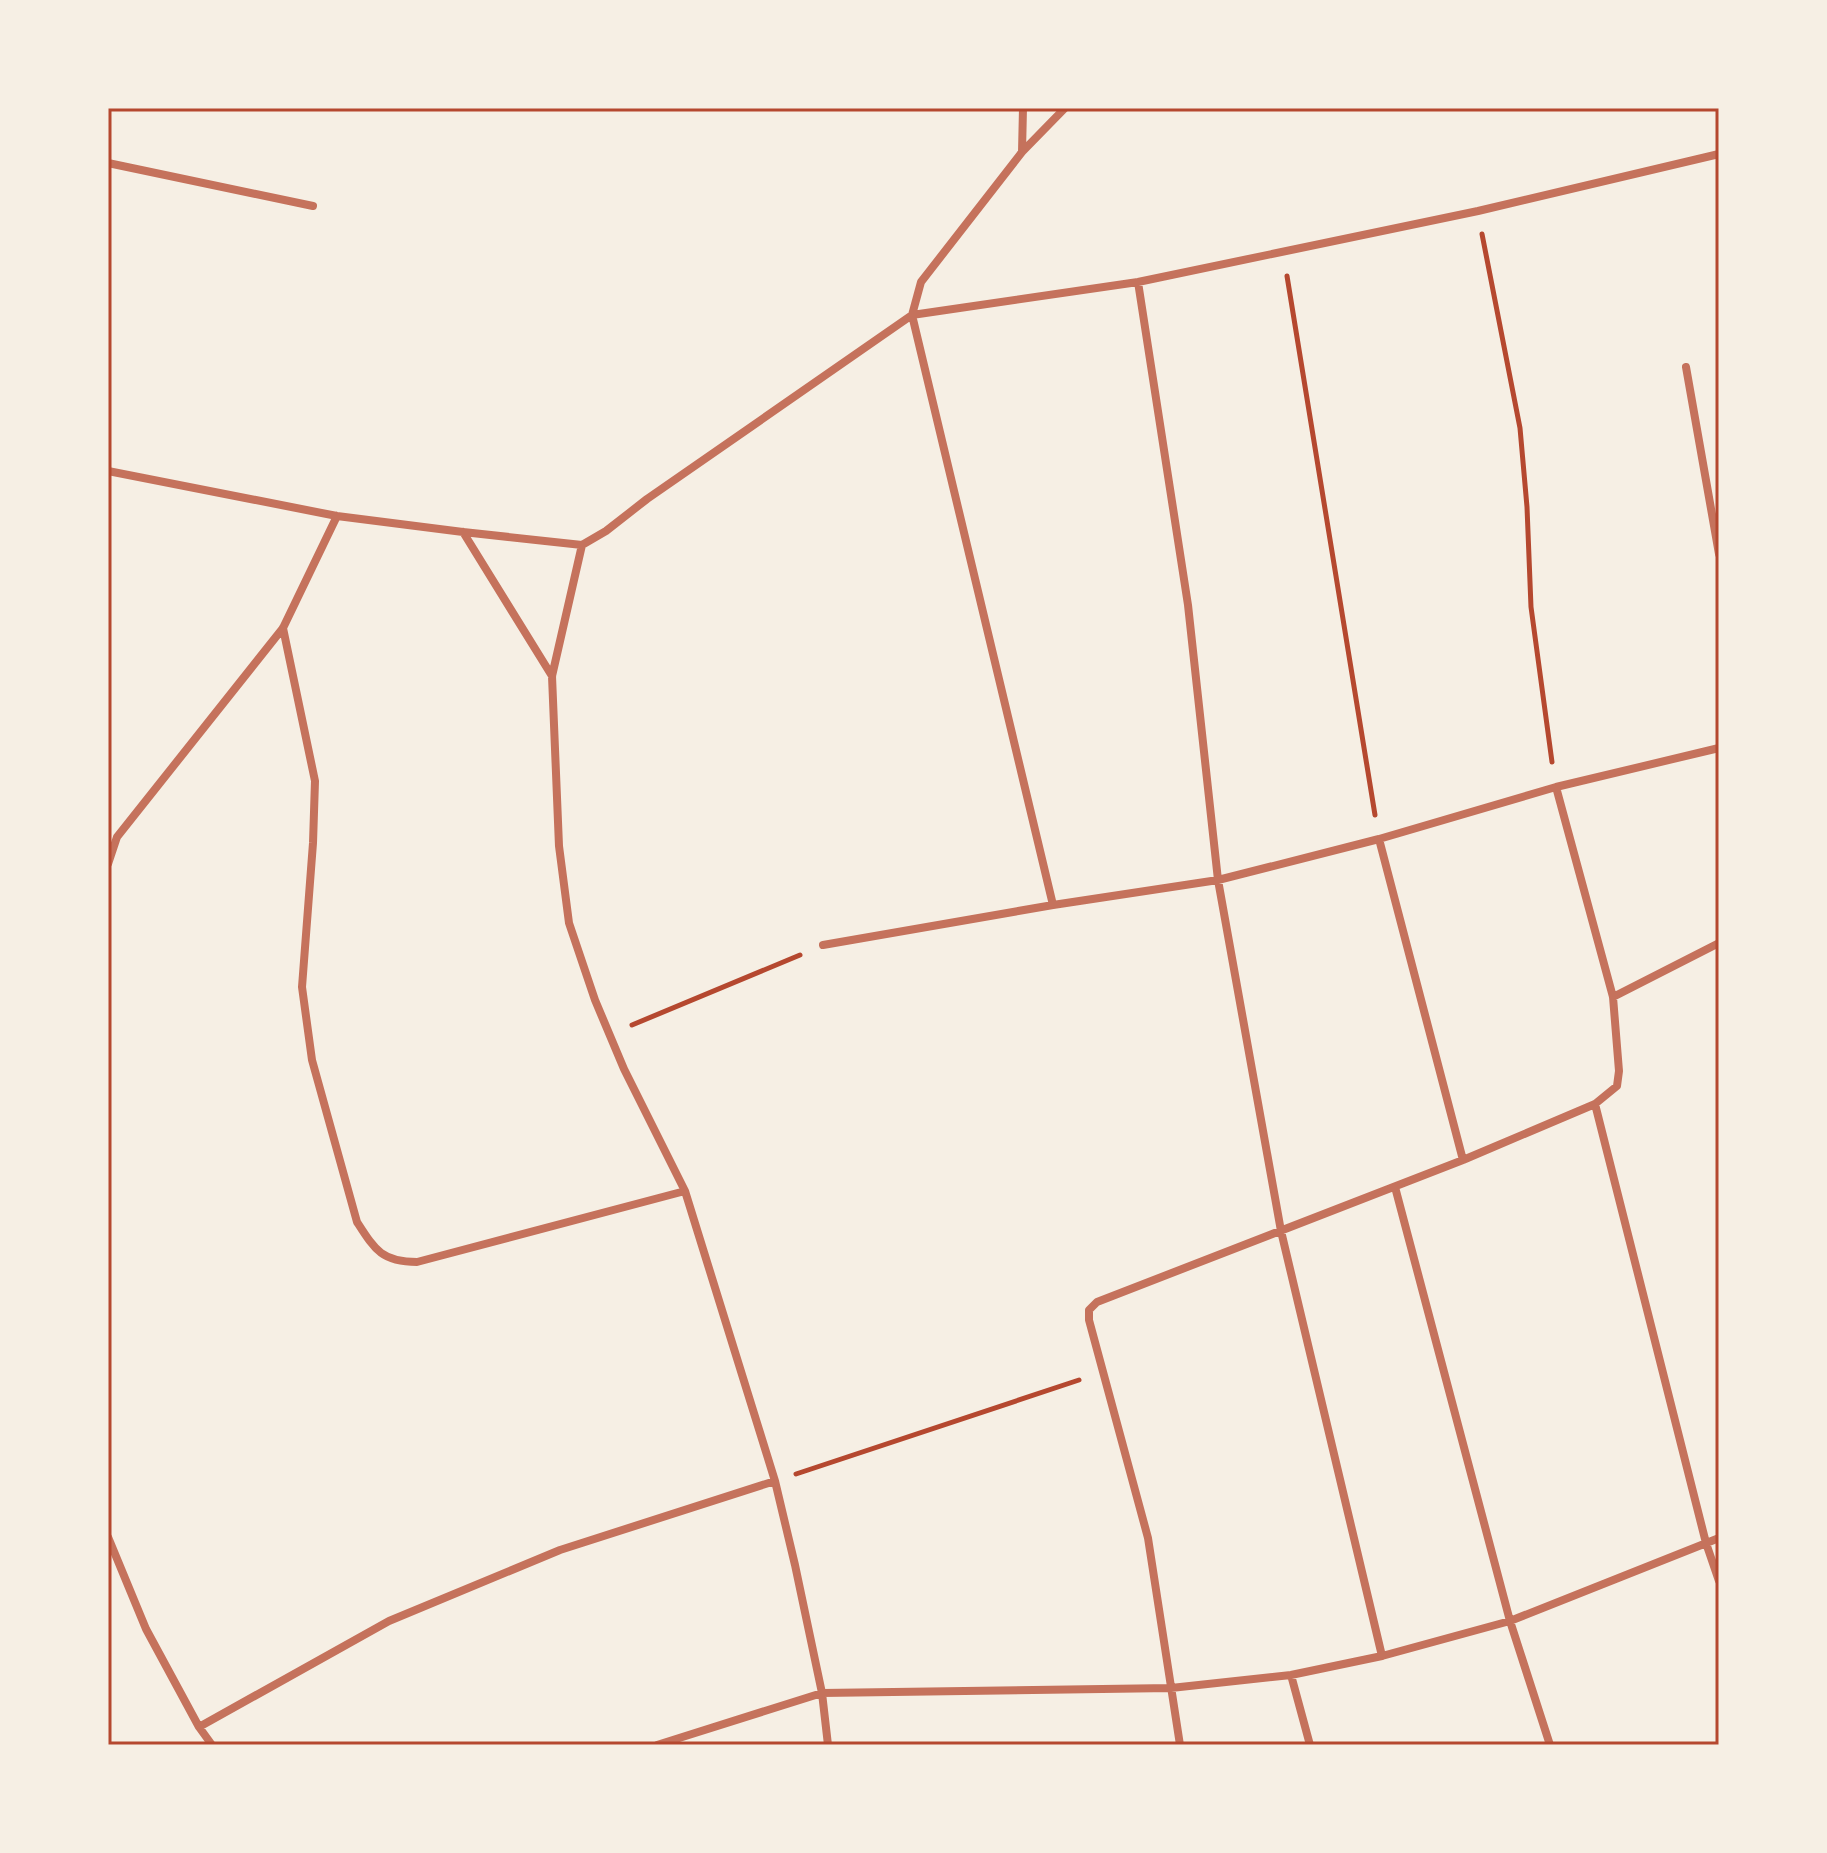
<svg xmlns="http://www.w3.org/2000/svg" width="1827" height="1853" font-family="'Public Sans',sans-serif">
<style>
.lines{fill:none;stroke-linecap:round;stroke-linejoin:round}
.path{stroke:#b5482f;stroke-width:5}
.minor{stroke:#c5725c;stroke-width:8}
.neatline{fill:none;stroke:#b5482f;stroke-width:3}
</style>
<rect width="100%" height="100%" fill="#f6efe4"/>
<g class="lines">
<path class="path" d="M 1482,234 L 1520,428 L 1527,507 L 1531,607 L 1552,762
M 1287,276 L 1375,815
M 632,1025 L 800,955
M 796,1474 L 1079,1380"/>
<path class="minor" d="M 1023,108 L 1022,152 L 1065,108
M 1022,152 L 921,282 L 912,315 L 1053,905
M 108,163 L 313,206
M 1138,282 L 1188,605 L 1218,880 L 1281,1231 L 1382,1656
M 1686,367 L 1719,554
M 108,471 L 337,516 L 463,532 L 582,545
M 463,532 L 552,676
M 582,545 L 552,676 L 559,846 L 569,923 L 595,1000 L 624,1069 L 685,1191 L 775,1481 L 795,1565 L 822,1693 L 828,1745
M 582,545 L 606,531 L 647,499 L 912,315 L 1138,282 L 1478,211 L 1719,154
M 283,628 L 315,781 L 313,843 L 302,987 L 312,1060 L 357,1222 C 375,1250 382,1262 417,1262 L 685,1191
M 1379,839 L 1463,1160
M 108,864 L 117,837 L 283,628 L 337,516
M 823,945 L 1053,905 L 1218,880 L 1379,839 L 1556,787 L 1719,748
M 1613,997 L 1719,943
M 1595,1104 L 1706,1543 L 1719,1581
M 1395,1187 L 1510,1621 L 1550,1745
M 108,1537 L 146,1629 L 199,1727 L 212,1745
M 1291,1675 L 1310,1745
M 199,1727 L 389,1621 L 560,1550 L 775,1481
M 657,1745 L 822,1693 L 1171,1688 L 1291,1675 L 1382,1656 L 1510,1621 L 1719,1538
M 1180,1745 L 1148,1538 L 1089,1320 L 1089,1310 L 1097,1302 L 1463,1160 L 1595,1104 L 1617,1086 L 1619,1071 L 1613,997 L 1556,787"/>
</g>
<rect width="1827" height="1853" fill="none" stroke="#f6efe4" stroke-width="220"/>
<rect x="110" y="110" width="1607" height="1633" class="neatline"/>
</svg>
